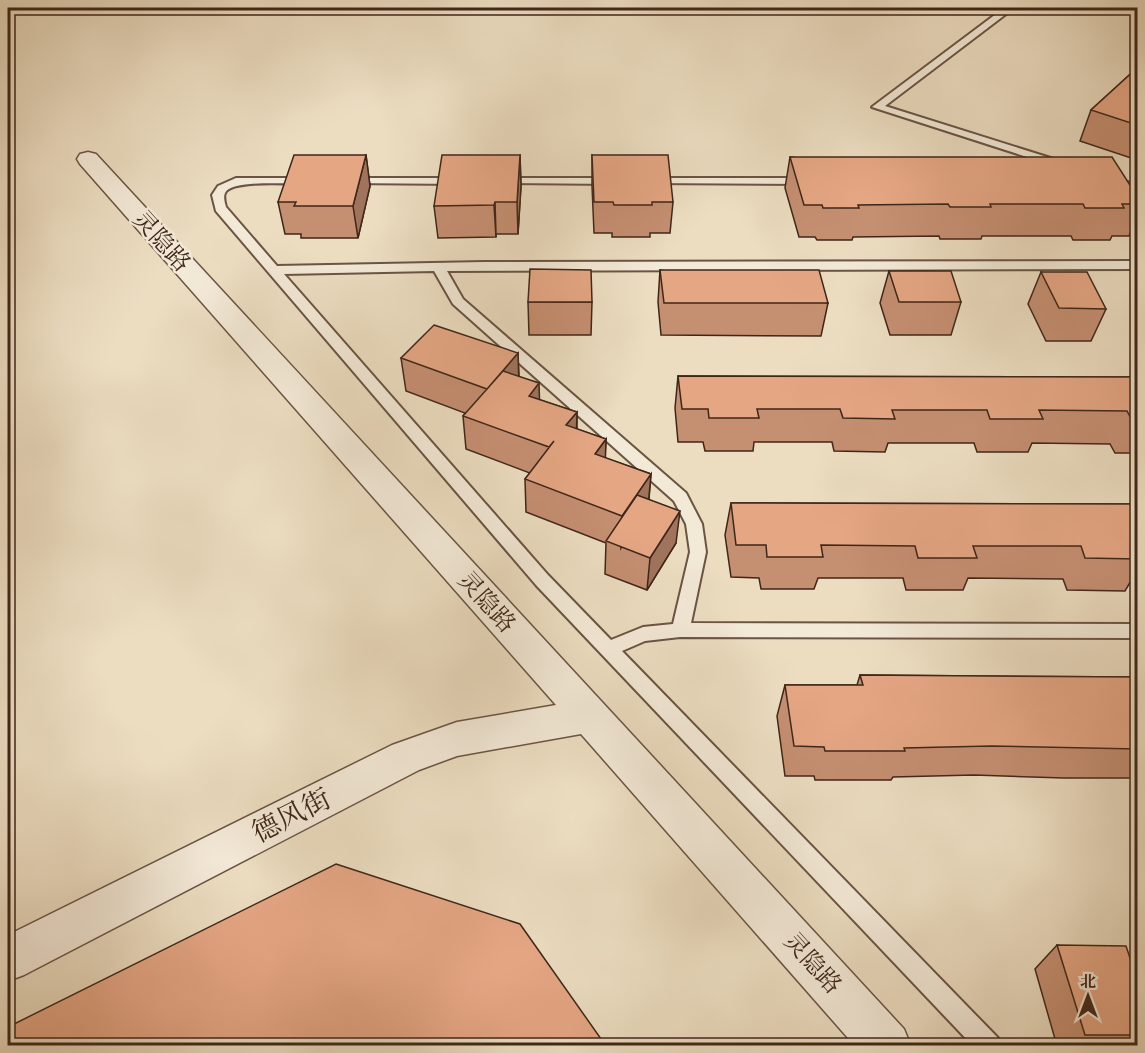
<svg xmlns="http://www.w3.org/2000/svg" width="1145" height="1053" font-family="'Libre Bodoni','Noto Serif SC',serif">
<style>
.lines{fill:none;stroke-linecap:round;stroke-linejoin:round}
.lane-casing{stroke:#6a5443;stroke-width:4}
.street-casing{stroke:#6a5443;stroke-width:3}
.lane{fill:#f3e9d7;fill-rule:evenodd}
.street{fill:#f3e9d7;fill-rule:evenodd}
.wall{fill:#c58f72;stroke:#3f2619;stroke-width:1.5}
.shaded-wall{fill:#a0745c;stroke:#3f2619;stroke-width:1.5}
.building{fill:#e5a684;stroke:#3f2619;stroke-width:1.5}
.labels{text-anchor:middle;stroke-width:5;stroke-linejoin:round;paint-order:stroke}
.street-label{font-size:24px;fill:#3f2619;stroke:#f3e9d7}
.near-street-label{font-size:28px;fill:#3f2619;stroke:#f3e9d7}
</style>
<rect width="100%" height="100%" fill="#ecddc1"/>
<filter id="stains"><feTurbulence type="fractalNoise" baseFrequency=".00333" numOctaves="4"/><feColorMatrix values="0 0 0 0 .2 0 0 0 0 .09 0 0 0 0 .02 0 0 0 .5 -.17"/></filter>
<radialGradient id="worn" r=".72"><stop offset=".6" stop-color="#630" stop-opacity="0"/><stop offset="1" stop-color="#630" stop-opacity=".3"/></radialGradient>
<g class="lines">
<g class="lane-casing">
<path id="lane" d="M 1004,8 L 1014,8 L 885,106 L 1060,161 L 1060,165 L 1052,165 L 872,107 Z
M 236,178 L 308,178 L 314,181 L 308,184 C 293,184 231,179 225,193 C 223,197 225,203 226,207 L 277,266 L 484,262 L 1138,261 L 1138,269 L 447,271 L 463,299 L 686,493 L 702,524 L 706,552 L 691,623 L 1138,624 L 1138,638 L 680,637 L 645,641 L 622,651 L 998,1038 L 1002,1046 L 973,1046 L 536,585 L 216,211 L 212,195 L 218,186 ZM 434,271 L 453,304 L 674,501 L 686,524 L 690,552 L 673,624 L 643,627 L 611,640 L 548,575 L 284,274 Z
M 349,178 L 461,178 L 467,181 L 461,184 L 345,183 L 345,179 Z
M 499,178 L 614,178 L 620,181 L 614,184 L 495,183 L 493,181 Z
M 649,178 L 809,178 L 815,181 L 809,184 L 645,183 L 643,181 Z
M 1112,178 L 1138,185 L 1138,192 L 1108,183 L 1106,181 Z"/>
</g>
<g class="street-casing">
<path id="street" d="M 88,152 L 96,154 L 904,1029 L 911,1046 L 855,1046 L 581,734 L 457,756 L 419,770 L 24,975 L 8,981 L 8,935 L 392,745 L 457,722 L 556,705 L 80,164 L 77,159 L 80,154 Z"/>
</g>
<use href="#lane" class="lane"/>
<use href="#street" class="street"/>
</g>
<path class="wall" d="M 1137,68 L 1137,160 L 1080,141 L 1091,110 Z
M 366,155 L 370,186 L 358,238 L 301,238 L 301,234 L 285,234 L 278,202 Z
M 520,155 L 521,186 L 518,234 L 496,234 L 496,237 L 438,238 L 434,206 Z
M 592,155 L 673,202 L 670,233 L 650,233 L 650,237 L 612,237 L 612,233 L 594,233 L 592,186 Z
M 790,157 L 1137,196 L 1137,217 L 1129,236 L 1112,236 L 1110,240 L 1073,240 L 1071,236 L 982,236 L 981,239 L 940,239 L 939,236 L 853,237 L 852,240 L 817,240 L 815,237 L 799,237 L 785,188 Z
M 660,270 L 828,303 L 821,336 L 661,335 L 658,302 Z
M 889,271 L 961,302 L 951,335 L 890,335 L 880,303 Z
M 1041,272 L 1106,309 L 1091,341 L 1046,341 L 1028,304 Z
M 528,302 L 592,302 L 591,335 L 529,335 Z
M 518,353 L 519,376 L 540,400 L 577,412 L 577,429 L 606,439 L 605,458 L 651,474 L 649,499 L 676,543 L 647,590 L 605,574 L 606,543 L 526,512 L 525,479 L 530,473 L 466,449 L 463,416 L 465,413 L 406,391 L 401,358 Z
M 678,376 L 1137,377 L 1137,453 L 1115,453 L 1110,444 L 1032,443 L 1028,452 L 977,452 L 974,443 L 888,443 L 885,452 L 834,451 L 832,442 L 754,442 L 753,451 L 705,451 L 703,442 L 678,442 L 675,408 Z
M 731,503 L 1137,504 L 1137,579 L 1132,579 L 1125,591 L 1067,590 L 1063,579 L 968,578 L 963,590 L 906,590 L 903,578 L 818,578 L 814,589 L 761,589 L 759,578 L 731,577 L 725,535 Z
M 860,675 L 1137,677 L 1137,778 L 1064,778 L 974,775 L 893,777 L 891,780 L 815,780 L 814,776 L 785,776 L 777,716 L 785,685 L 857,685 Z
M 1057,945 L 1133,967 L 1137,967 L 1137,1046 L 1057,1046 L 1035,969 Z"/>
<path class="shaded-wall" d="M 366,155 L 370,186 L 358,238 L 353,206 Z
M 520,155 L 521,186 L 518,234 L 517,202 Z
M 495,202 L 496,234 L 496,237 L 494,205 Z
M 518,353 L 519,386 L 487,389 Z
M 539,383 L 540,416 L 529,396 Z
M 577,412 L 576,445 L 566,425 Z
M 606,439 L 605,472 L 595,454 Z
M 651,474 L 648,507 L 621,548 L 622,516 Z
M 680,511 L 676,543 L 647,590 L 650,558 Z"/>
<path class="building" d="M 1137,68 L 1137,125 L 1091,110 Z
M 294,155 L 366,155 L 353,206 L 294,206 L 296,202 L 278,202 Z
M 442,155 L 520,155 L 517,202 L 495,202 L 494,205 L 434,206 Z
M 592,155 L 668,155 L 673,202 L 652,202 L 652,205 L 614,205 L 613,202 L 594,202 Z
M 790,157 L 1112,157 L 1137,196 L 1137,204 L 1122,204 L 1124,208 L 1085,208 L 1083,204 L 990,204 L 991,207 L 950,207 L 948,204 L 858,205 L 859,208 L 823,208 L 822,205 L 804,205 Z
M 530,269 L 591,270 L 592,302 L 528,302 Z
M 660,270 L 819,270 L 828,303 L 664,303 Z
M 889,271 L 951,271 L 961,302 L 899,302 Z
M 1041,272 L 1087,272 L 1106,309 L 1059,308 Z
M 434,325 L 518,353 L 487,389 L 401,358 Z
M 503,371 L 539,383 L 529,396 L 577,412 L 566,425 L 606,439 L 595,454 L 651,474 L 622,516 L 525,479 L 554,441 L 549,447 L 463,416 Z
M 678,376 L 1137,377 L 1137,420 L 1132,420 L 1127,411 L 1039,410 L 1043,419 L 990,419 L 987,410 L 892,410 L 895,419 L 843,418 L 840,409 L 757,409 L 759,418 L 709,418 L 708,409 L 682,409 Z
M 637,495 L 680,511 L 650,558 L 606,541 Z
M 731,503 L 1137,504 L 1137,559 L 1085,558 L 1081,546 L 973,546 L 977,558 L 918,558 L 915,546 L 821,545 L 823,557 L 767,557 L 766,545 L 736,545 Z
M 860,675 L 1137,677 L 1137,749 L 991,746 L 904,748 L 905,751 L 825,751 L 824,747 L 794,746 L 785,685 L 863,685 Z
M 336,864 L 520,924 L 606,1046 L 8,1046 L 8,1027 Z
M 1057,945 L 1126,946 L 1133,967 L 1137,967 L 1137,1035 L 1085,1035 Z"/>
<g class="labels">
<g class="street-label">
<text transform="translate(162 241) rotate(48)" y="8">灵隐路</text>
<text transform="translate(487 602) rotate(48)" y="8">灵隐路</text>
<text transform="translate(813 963) rotate(48)" y="8">灵隐路</text>
</g>
<g class="near-street-label">
<text transform="translate(291 815) rotate(-27)" y="10">德风街</text>
</g>
</g>
<rect width="1145" height="1053" fill="none" stroke="#ecddc1" stroke-width="30"/>
<rect x="9" y="9" width="1127" height="1035" fill="none" stroke="#3f2619" stroke-width="3"/>
<rect x="15" y="15" width="1115" height="1023" fill="none" stroke="#3f2619" stroke-width="1.5"/>
<g transform="translate(1088 996)" stroke="#f3e9d7" stroke-width="4.5" paint-order="stroke">
<path d="M0-4.5L10 22L0 15L-10 22Z" fill="#3f2619"/>
<text y="-9" font-size="16" font-weight="bold" text-anchor="middle" fill="#3f2619">北</text>
</g>
<rect width="100%" height="100%" filter="url(#stains)"/>
<rect width="100%" height="100%" fill="url(#worn)"/>
</svg>
